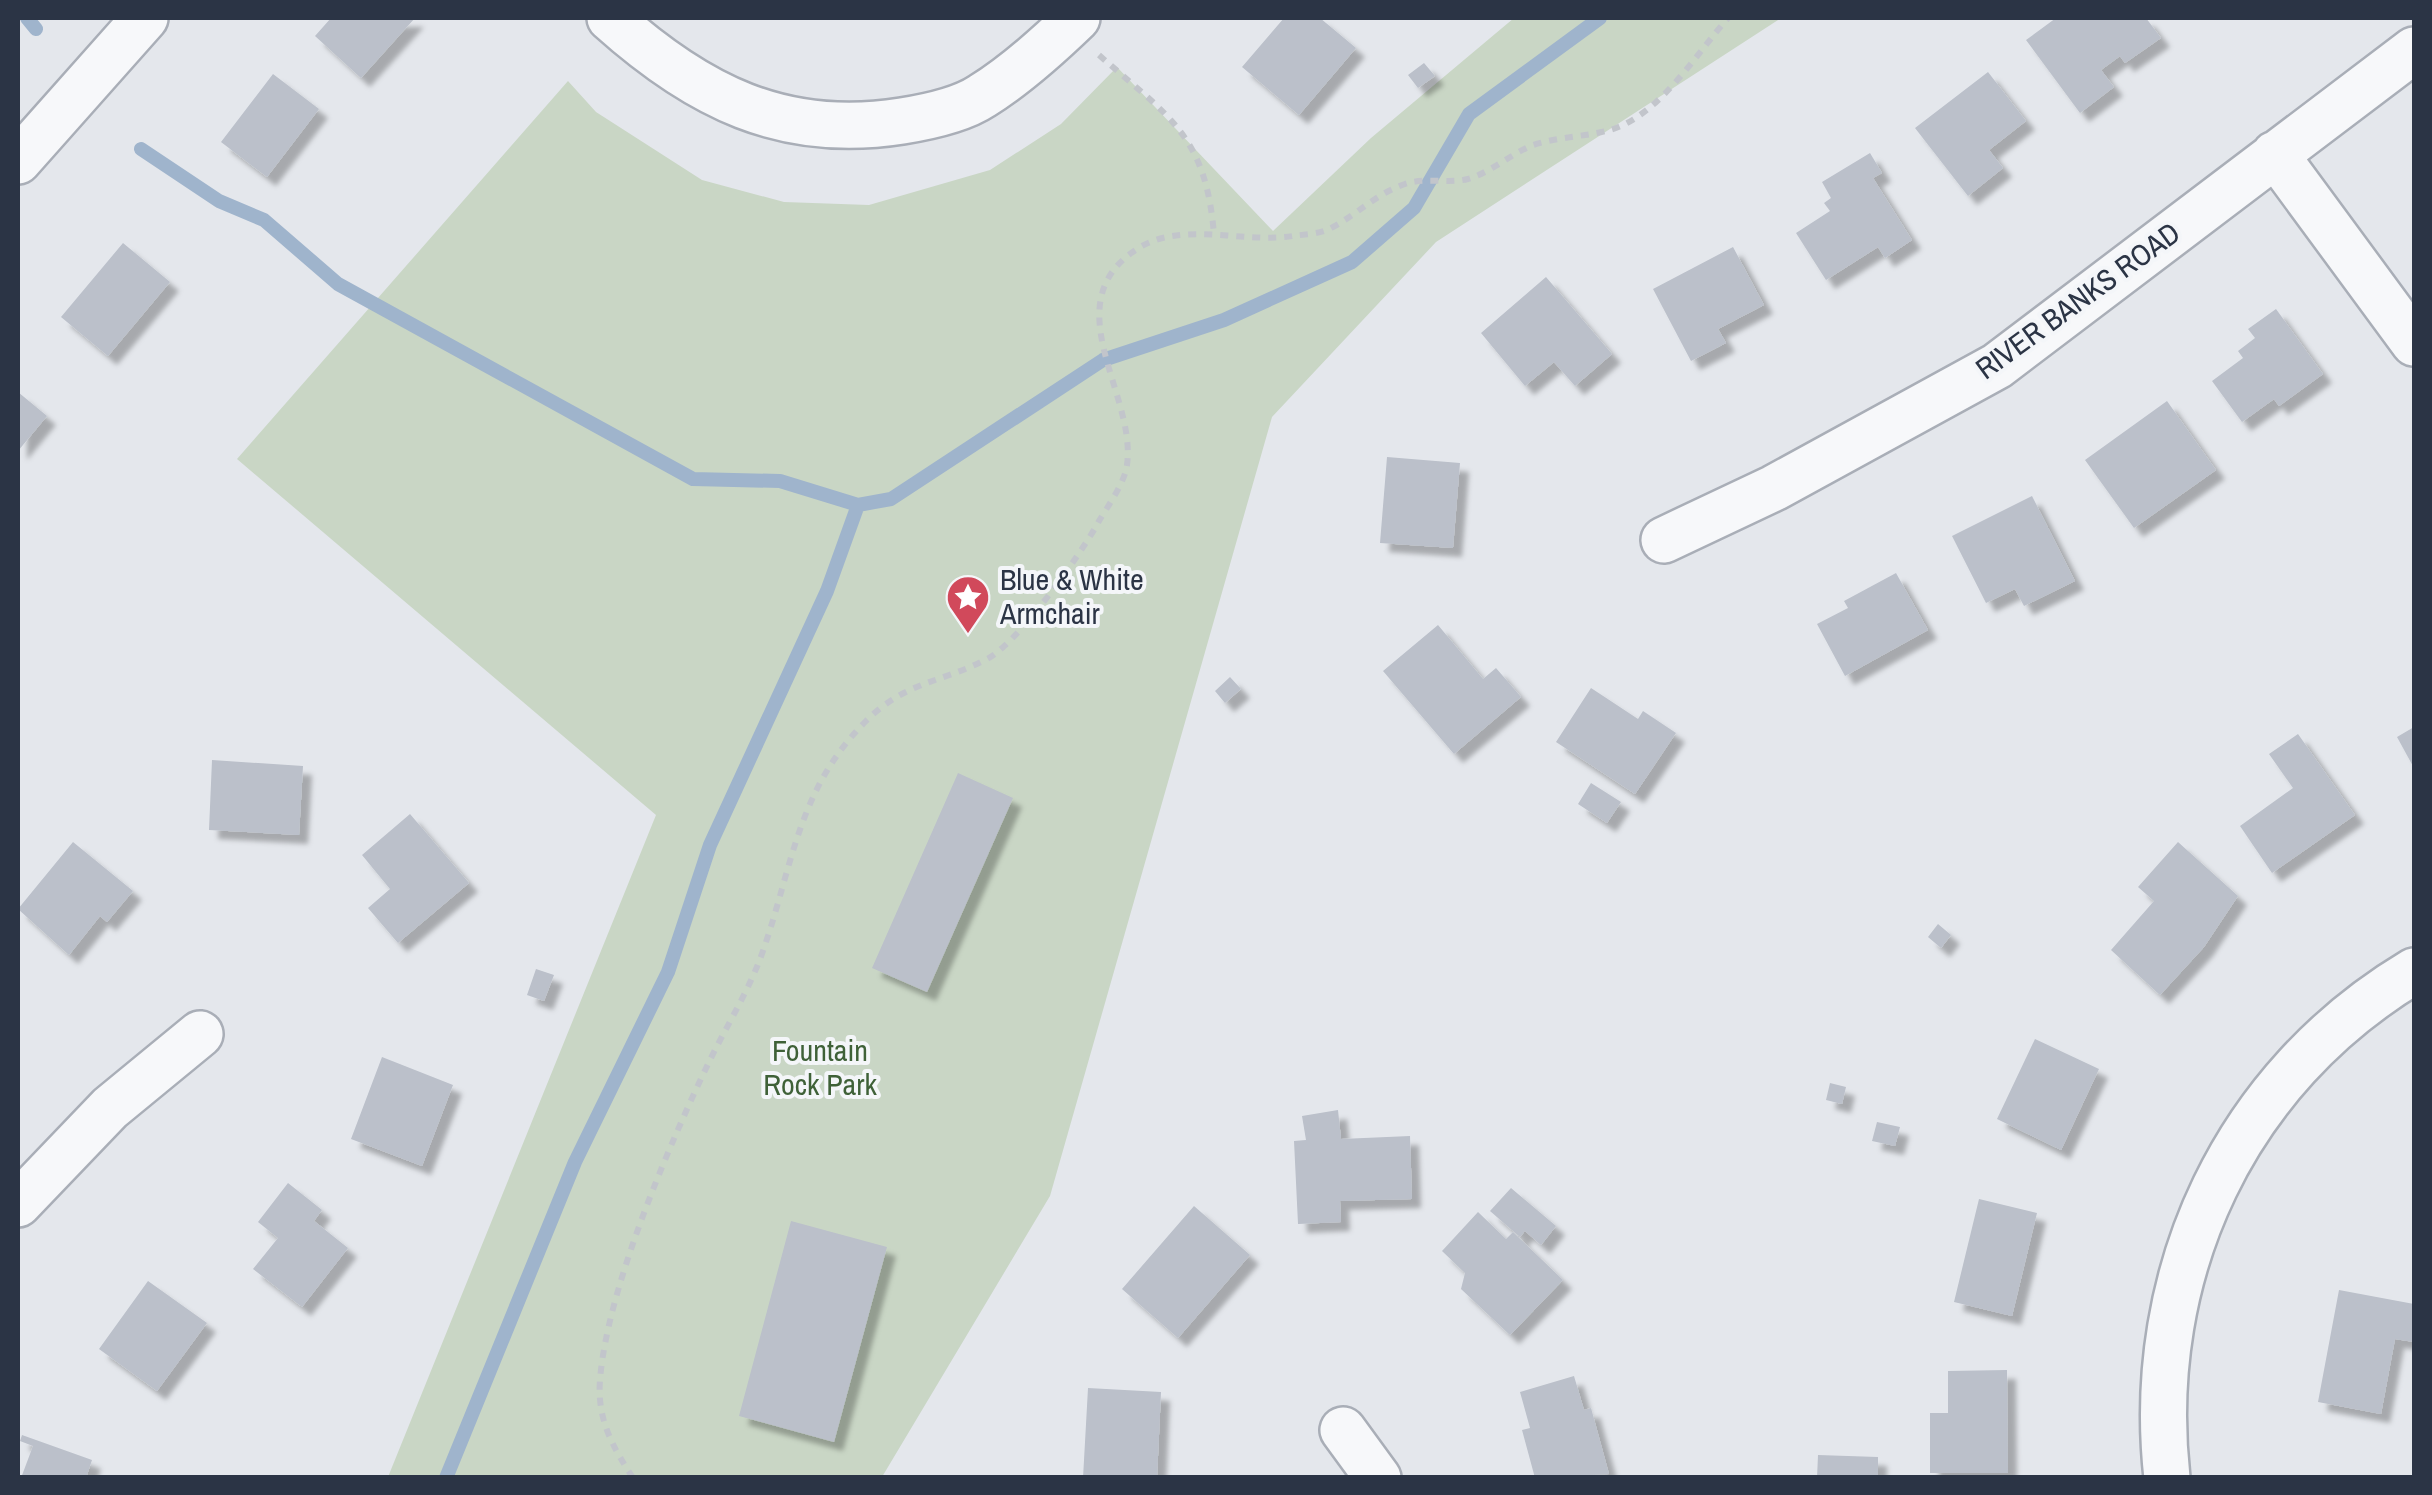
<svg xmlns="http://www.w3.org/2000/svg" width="2432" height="1495" font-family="'Archivo Narrow',sans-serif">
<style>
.green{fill:#c9d6c5}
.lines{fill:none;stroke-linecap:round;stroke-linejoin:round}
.stream{stroke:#9fb4cc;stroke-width:14}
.building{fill:#bbc0ca;filter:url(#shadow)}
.minor-casing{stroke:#a9aeb7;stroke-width:50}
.path{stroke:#c2c5cb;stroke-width:6;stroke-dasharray:8 8;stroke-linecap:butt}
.minor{stroke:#f7f8fa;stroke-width:45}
.labels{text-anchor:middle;stroke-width:8;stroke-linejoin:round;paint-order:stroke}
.street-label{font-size:30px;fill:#2b3445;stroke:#f4f6f9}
.poi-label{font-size:30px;fill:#2b3445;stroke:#f4f6f9;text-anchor:start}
.park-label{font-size:30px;fill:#3f6138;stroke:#f4f6f9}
</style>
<defs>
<filter id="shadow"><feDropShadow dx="9" dy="9" stdDeviation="2.5" flood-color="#0004"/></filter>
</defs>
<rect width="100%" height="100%" fill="#e4e7ec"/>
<path class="green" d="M 1514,18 L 1781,18 L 1436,242 L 1272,417 L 1050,1196 L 882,1477 L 388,1477 L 656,815 L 237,459 L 568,81 L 596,112 L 702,180 L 784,202 L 869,205 L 990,170 L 1061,124 L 1117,67 L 1273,231 L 1371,138 Z"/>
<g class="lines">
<path class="stream" d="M 27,18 L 36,29
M 141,149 L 219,201 L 264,220 L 338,284 L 693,479 L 780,481 L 858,505 L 891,499 L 1103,360 L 1224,320 L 1352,262 L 1414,208 L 1469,114 L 1600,18
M 446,1478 L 575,1162 L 668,972 L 710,845 L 827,591 L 858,505"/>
</g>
<path class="building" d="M 331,18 L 415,18 L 361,78 L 315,36 Z
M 1284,18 L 1320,18 L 1356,48 L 1299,115 L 1242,67 Z
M 2056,18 L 2146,18 L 2161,38 L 2125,63 L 2120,56 L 2101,70 L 2114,87 L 2080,113 L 2026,40 Z
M 1424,63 L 1435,76 L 1418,88 L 1408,75 Z
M 1988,72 L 2026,121 L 1989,150 L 2003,168 L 1968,196 L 1915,128 Z
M 273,74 L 319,109 L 267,177 L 221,142 Z
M 1870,153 L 1882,173 L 1873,178 L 1912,240 L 1885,258 L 1878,247 L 1826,280 L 1796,233 L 1830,211 L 1824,203 L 1831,198 L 1822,182 Z
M 123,243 L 170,282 L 108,356 L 61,317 Z
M 1733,247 L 1764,305 L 1718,329 L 1726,343 L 1691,361 L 1653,289 Z
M 1546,277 L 1612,354 L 1575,386 L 1554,362 L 1525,386 L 1481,333 Z
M 2276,309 L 2323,374 L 2279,406 L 2274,399 L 2242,422 L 2212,381 L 2243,358 L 2238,351 L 2255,338 L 2248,329 Z
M 18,392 L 47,416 L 18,451 Z
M 2167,401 L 2216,470 L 2134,528 L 2085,460 Z
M 1387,457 L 1460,463 L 1453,548 L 1380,543 Z
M 2032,496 L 2075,581 L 2024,606 L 2015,589 L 1986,603 L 1952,536 Z
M 1896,573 L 1928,630 L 1845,676 L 1817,624 L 1848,608 L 1844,601 Z
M 1438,625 L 1483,679 L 1496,668 L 1521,697 L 1454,754 L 1383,671 Z
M 1230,677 L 1241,689 L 1225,703 L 1215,691 Z
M 1591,688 L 1638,719 L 1643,711 L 1676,733 L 1635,794 L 1556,742 Z
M 2414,727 L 2414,768 L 2397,737 Z
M 2298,734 L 2355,815 L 2272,873 L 2240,826 L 2293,788 L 2269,754 Z
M 212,760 L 303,766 L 299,835 L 209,830 Z
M 958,773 L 1013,798 L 927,992 L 872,968 Z
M 1591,783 L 1621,802 L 1607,823 L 1578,804 Z
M 410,814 L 469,883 L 398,943 L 368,908 L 390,889 L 362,855 Z
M 73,842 L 133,891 L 107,922 L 100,916 L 69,955 L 18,909 Z
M 2178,842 L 2238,896 L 2204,947 L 2160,995 L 2111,950 L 2154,901 L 2138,887 Z
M 1938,924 L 1951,935 L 1941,948 L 1928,937 Z
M 536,969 L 554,975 L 544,1001 L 527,995 Z
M 2035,1039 L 2099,1069 L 2061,1150 L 1997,1119 Z
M 382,1057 L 453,1085 L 422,1166 L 351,1139 Z
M 1830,1083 L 1846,1087 L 1842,1104 L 1826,1100 Z
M 1338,1110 L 1341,1139 L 1410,1136 L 1412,1199 L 1340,1201 L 1341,1222 L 1298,1224 L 1294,1141 L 1306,1140 L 1302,1116 Z
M 1877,1122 L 1900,1127 L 1895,1146 L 1872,1141 Z
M 288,1183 L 322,1210 L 314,1221 L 348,1248 L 302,1307 L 253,1269 L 278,1238 L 258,1222 Z
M 1511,1188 L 1556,1226 L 1541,1245 L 1525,1231 L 1520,1237 L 1490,1211 Z
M 1979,1199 L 2037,1213 L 2012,1316 L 1954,1302 Z
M 1194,1206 L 1250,1255 L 1178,1338 L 1122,1289 Z
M 1478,1212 L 1506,1239 L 1513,1232 L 1563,1280 L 1510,1335 L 1461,1289 L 1465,1273 L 1442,1251 Z
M 791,1221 L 887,1247 L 834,1442 L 739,1416 Z
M 148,1281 L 207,1323 L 157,1391 L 99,1349 Z
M 2339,1290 L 2414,1304 L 2414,1342 L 2395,1339 L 2381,1414 L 2318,1402 Z
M 2007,1370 L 2008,1473 L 1930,1473 L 1930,1413 L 1948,1413 L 1948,1371 Z
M 1574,1376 L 1584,1410 L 1591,1408 L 1609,1474 L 1535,1478 L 1522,1430 L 1530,1428 L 1520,1392 Z
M 1088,1388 L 1161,1392 L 1157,1478 L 1083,1478 Z
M 22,1435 L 92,1460 L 86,1478 L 21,1478 L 33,1446 L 20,1441 Z
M 1818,1455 L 1878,1457 L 1878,1478 L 1817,1478 Z"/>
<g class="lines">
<g class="minor-casing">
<path id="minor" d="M 610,18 C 697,96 783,140 902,121 C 927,117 961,110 982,96 C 1016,75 1049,45 1077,18
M 2275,154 L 2414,343
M 18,161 L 145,18
M 1664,540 L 1774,488 L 1997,366 L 2414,50
M 18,1204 L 110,1108 L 200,1034
M 1343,1430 L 1378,1478
M 2167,1478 C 2144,1272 2235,1078 2414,971"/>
</g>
<path class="path" d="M 1099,55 C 1169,117 1206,135 1214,235
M 633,1478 C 612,1446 597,1419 600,1380 C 607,1289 669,1145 709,1062 C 727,1025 751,987 764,948 C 793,864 798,789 866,721 C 906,681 941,683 987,659 C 1017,644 1082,553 1099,521 C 1108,506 1125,482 1127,465 C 1137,394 1053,304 1137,249 C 1181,220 1244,244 1293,236 C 1306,234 1322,234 1333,227 C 1359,213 1376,194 1405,184 C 1425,177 1448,184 1468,179 C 1491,172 1511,154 1533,145 C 1560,136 1590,137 1616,128 C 1662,111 1697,53 1728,18"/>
<use href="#minor" class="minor"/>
</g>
<defs>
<g id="sight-pin" transform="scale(2.25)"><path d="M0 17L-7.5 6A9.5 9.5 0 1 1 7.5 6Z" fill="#d1495b" stroke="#f4f6f9"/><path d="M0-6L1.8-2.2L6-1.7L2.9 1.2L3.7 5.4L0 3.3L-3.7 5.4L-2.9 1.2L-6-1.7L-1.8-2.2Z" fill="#fff"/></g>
</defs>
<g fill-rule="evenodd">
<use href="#sight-pin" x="968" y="597"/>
</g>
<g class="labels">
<g class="street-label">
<text transform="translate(2078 301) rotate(-36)" y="10">RIVER BANKS ROAD</text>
</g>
<g class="poi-label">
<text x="1000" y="590">Blue &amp; White<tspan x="1000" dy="34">Armchair</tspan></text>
</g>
<g class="park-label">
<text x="820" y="1061">Fountain<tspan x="820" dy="34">Rock Park</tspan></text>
</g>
</g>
<rect width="2432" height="1495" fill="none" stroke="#2b3445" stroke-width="40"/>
</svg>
